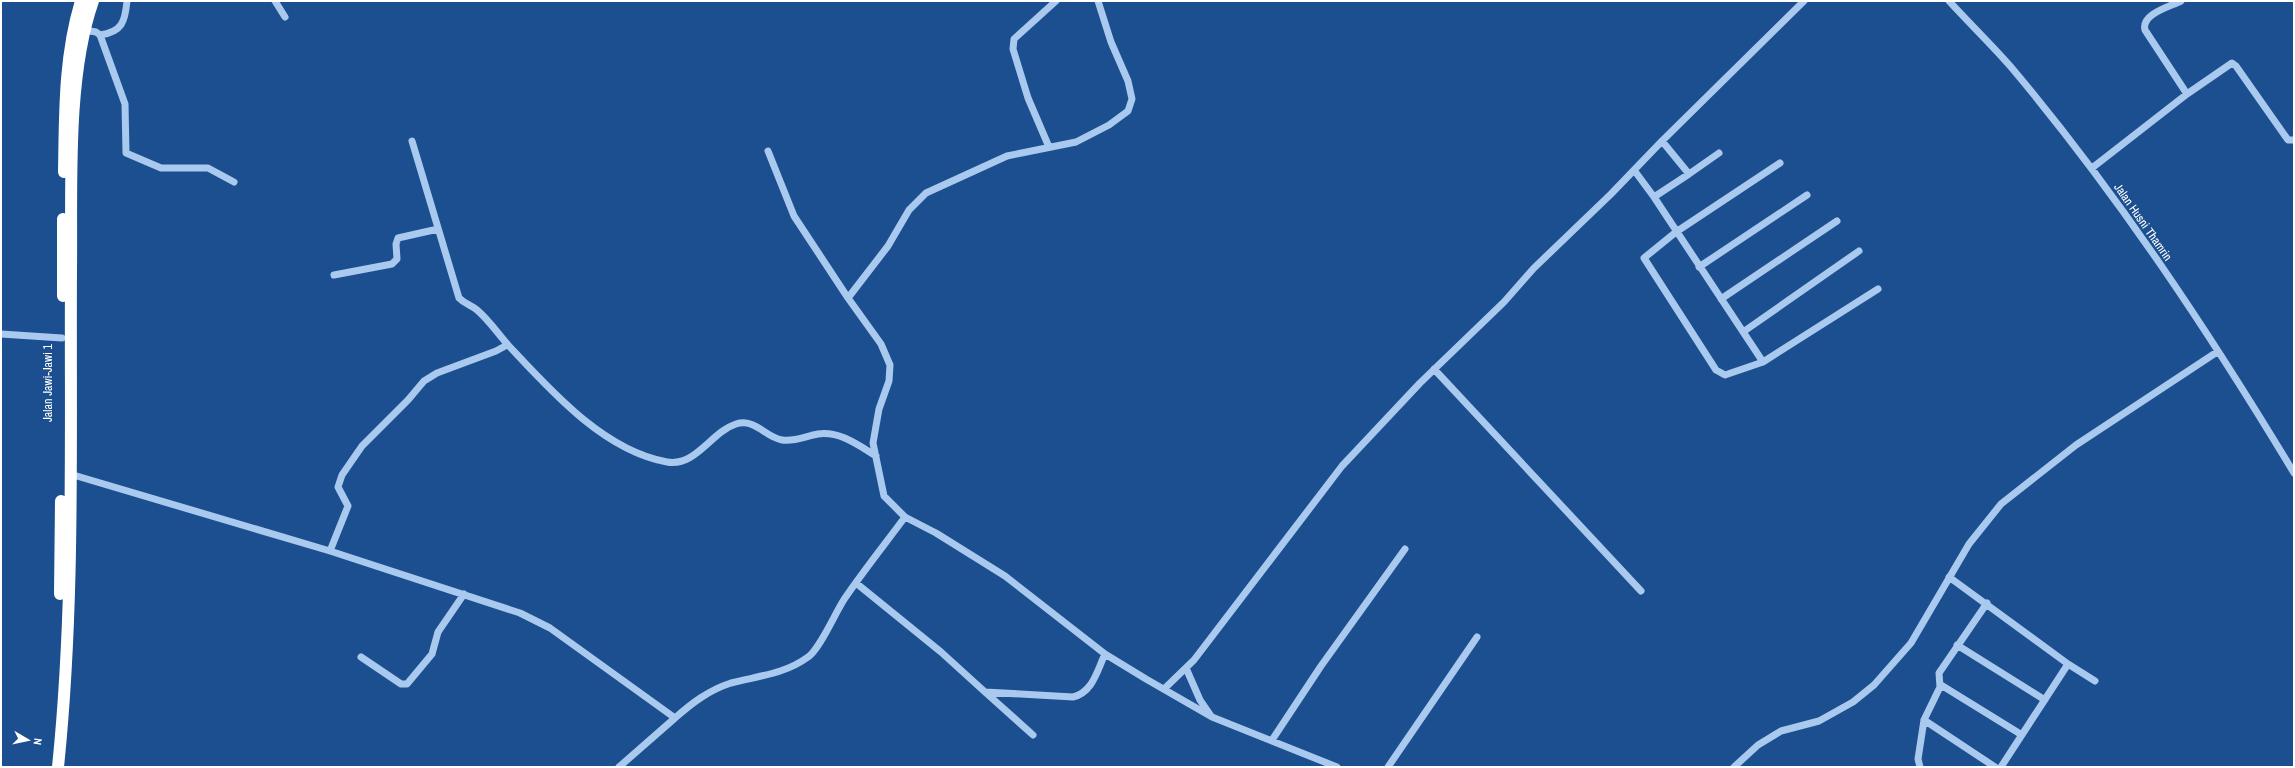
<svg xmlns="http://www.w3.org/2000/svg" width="2295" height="768" font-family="'Archivo Narrow',sans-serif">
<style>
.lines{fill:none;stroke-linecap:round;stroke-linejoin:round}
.minor{stroke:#a9c9ee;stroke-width:7}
.highway{stroke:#fff;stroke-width:12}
.labels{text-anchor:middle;stroke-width:3.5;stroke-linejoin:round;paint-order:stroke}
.street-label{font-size:12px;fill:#fff;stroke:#1b4f8f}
</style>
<rect width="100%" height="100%" fill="#1b4f8f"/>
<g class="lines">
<path class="minor" d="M 275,1 L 285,17
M 1949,1 C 1969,23 1991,44 2011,67 C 2117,193 2209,332 2294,473
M 2181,1 C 2169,7 2141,14 2145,30 L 2187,94
M 84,30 L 96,32 L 100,35 L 125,104 L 126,153 L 161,168 L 208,168 L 234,182
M 100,35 C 122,32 125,22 127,1
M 412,141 L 459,298 C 465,304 471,305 477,310 C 489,320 498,334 509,346 C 550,390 604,451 667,462 C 696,467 711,432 736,424 C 755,418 765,437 782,440 C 795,442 806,436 818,434 C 840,431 858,445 876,456
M 1662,141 L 1689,174 L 1719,153
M 1049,147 L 1028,98 L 1013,49 L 1014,39 L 1056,1
M 768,151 L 794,216 L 848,298
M 2092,168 L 2187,94 L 2232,63 L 2236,66 L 2288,140 L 2294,140
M 1634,170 L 1654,197
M 1689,174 L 1654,197 L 1763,362 L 1878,289
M 1699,267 L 1807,195
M 334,275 L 392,264 L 397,259 L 396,244 L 398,238 L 438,229
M 1721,299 L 1837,221
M 1743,332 L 1859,251
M 1,334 L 62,338
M 1763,362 L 1725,375 L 1716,370 L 1644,258 L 1676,232 L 1780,163
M 1434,369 L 1641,591
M 70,474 L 330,551 L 520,613 L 550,628 L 675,718 L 619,767
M 905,517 L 936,533 L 1005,576 L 1105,654 L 1146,679 L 1212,717 L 1337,767
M 330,551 L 348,506 L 338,487 L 342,475 L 362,446 L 408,400 L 424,381 L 437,373 L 496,351 L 507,345
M 1949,577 L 2068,664 L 2095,681
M 856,583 L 941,652 L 985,692 L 1073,697 C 1093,692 1097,671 1105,654
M 1957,645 L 2045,700
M 361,657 L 401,684 L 407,684 L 432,654 L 438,632 L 464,594
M 1186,668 L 1200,700 L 1211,716
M 1941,685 L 2022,735
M 1164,689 L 1194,660 L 1342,466 L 1420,383 L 1504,302 L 1534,268 L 1611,194 L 1662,141 L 1804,1
M 985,692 L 1033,735
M 675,718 C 692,703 709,690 731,683 C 758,676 785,674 808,657 C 820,649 836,611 845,598 C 864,570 885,544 905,517 L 884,496 L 873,443 L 879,409 L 889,381 L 890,365 L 881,344 L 848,298 L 888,246 L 909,210 L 926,193 L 1007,156 L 1076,142 L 1109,125 L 1128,111 L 1132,99 L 1128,81 L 1111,42 L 1098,1
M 1924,720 L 1995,767
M 1272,740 L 1321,666 L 1405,549
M 1388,767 L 1477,637
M 1734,767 L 1758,745 L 1781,731 L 1819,721 L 1853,702 L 1874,685 L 1911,643 L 1969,544 L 2001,504 L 2076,445 L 2217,352
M 1920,767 L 1918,759 L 1924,720 L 1940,687 L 1939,673 L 1987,603
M 2001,767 L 2068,664"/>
<path class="highway" d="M 64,172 C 65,114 64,57 81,1
M 63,296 L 63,219
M 60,594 L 61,501
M 58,767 C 75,602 70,435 71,269 C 72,187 66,78 93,1"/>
</g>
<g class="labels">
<g class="street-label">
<text transform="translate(2143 222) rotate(55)" y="4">Jalan Husni Thamrin</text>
<text transform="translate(48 383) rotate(-90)" y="4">Jalan Jawi-Jawi 1</text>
</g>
</g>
<rect width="2295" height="768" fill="none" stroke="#ffffff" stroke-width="4"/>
<g transform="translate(28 740) rotate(99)" stroke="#1b4f8f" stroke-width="3" paint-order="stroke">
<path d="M0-3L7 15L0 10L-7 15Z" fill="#ffffff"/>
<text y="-6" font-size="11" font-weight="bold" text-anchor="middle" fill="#ffffff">N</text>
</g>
</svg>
